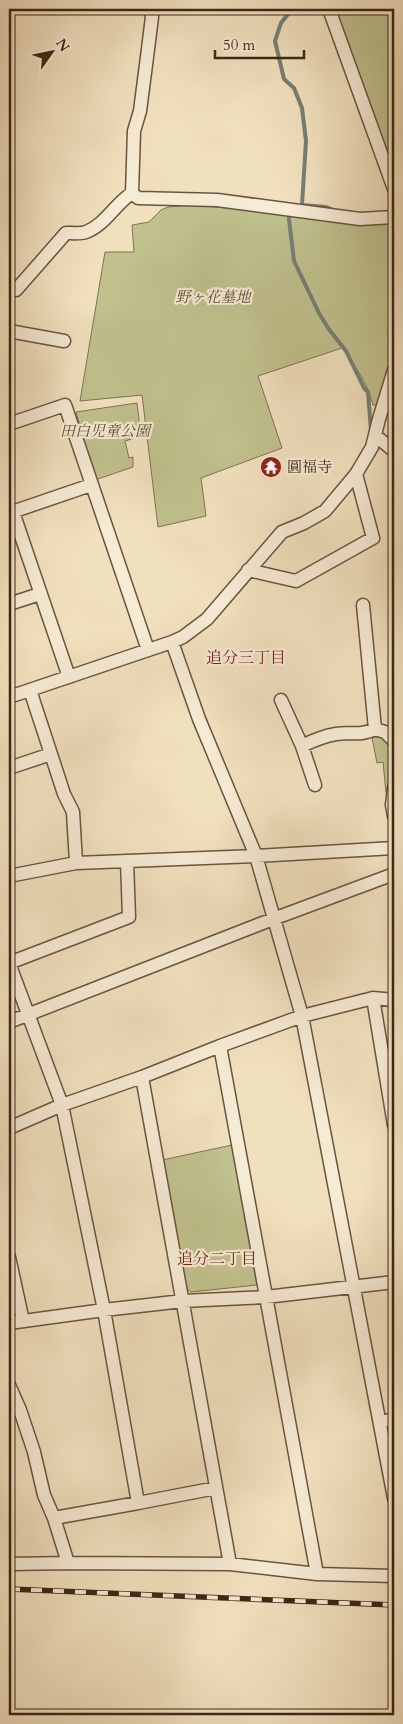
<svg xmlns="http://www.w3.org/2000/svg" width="403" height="1724" font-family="Cardo,'Noto Serif JP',serif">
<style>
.green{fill:#c0c18d;stroke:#7e7450}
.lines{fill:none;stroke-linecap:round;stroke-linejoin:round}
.stream{stroke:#758075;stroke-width:4}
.minor-casing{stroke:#69553e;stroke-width:15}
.minor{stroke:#f6ebd5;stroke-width:12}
.rail-casing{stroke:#3c2714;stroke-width:5.5}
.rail{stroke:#f6ebd5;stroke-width:4;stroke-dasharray:11;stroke-linecap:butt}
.labels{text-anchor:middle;stroke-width:4.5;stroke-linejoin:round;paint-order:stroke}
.park-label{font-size:15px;font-style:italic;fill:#5d4e32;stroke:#f6ebd5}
.poi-label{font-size:15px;fill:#3c2714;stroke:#f6ebd5;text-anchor:start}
.neighbourhood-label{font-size:16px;fill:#7a1f14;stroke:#f6ebd5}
</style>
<rect width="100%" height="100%" fill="#f1e0be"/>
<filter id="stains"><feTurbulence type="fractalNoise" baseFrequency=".004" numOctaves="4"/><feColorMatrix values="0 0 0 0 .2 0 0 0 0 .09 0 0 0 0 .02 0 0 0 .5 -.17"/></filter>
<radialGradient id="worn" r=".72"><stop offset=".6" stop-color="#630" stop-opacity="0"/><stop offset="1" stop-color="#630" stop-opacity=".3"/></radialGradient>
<path class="green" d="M 333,9 L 394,9 L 394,160 L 381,138 Z
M 191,205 L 280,212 L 391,224 L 394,226 L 394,352 L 380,405 L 373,405 C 367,382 355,366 342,348 L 258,376 L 282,448 L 201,478 L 206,516 L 158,527 L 142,395 L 80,401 L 105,252 L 134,252 L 132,225 L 149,222 L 161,210 L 168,207 Z
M 137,403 L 141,436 L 125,441 L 129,458 L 133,457 L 133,467 L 95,480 L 76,412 Z
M 381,736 L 390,746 L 389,793 L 386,793 L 383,762 L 377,763 L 372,738 Z
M 232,1145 L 257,1285 L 191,1292 L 187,1289 L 162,1160 Z"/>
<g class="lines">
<path class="stream" d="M 292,9 L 281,23 L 275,41 L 284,79 L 294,88 L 302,108 L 306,141 L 302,205
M 302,205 L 326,207 L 336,211
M 288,211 L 294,261 L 319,313 L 328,328 L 346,351 L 364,388 L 368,392 L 371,431"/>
<g class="minor-casing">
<path id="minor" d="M 329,9 L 394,189
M 132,193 L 138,198 L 217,200 L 360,219 L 394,217
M 132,193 L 134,131 L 140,111 L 147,57 L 152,17 L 150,9
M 9,290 L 16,290 L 66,233 C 72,233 80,234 86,232 C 105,225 115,204 132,193
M 9,331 L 64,341
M 9,424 L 65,405 L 148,650
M 376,436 L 394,451
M 13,512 L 69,677
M 9,513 L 91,485
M 248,570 L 296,581 L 373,538 L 356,474
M 9,604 L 40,594
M 363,605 L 375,729 L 385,732 L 394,741
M 172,642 L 199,719 L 256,856 L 302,1016 L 394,1498
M 9,697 L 172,642 L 183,637 L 207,619 L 282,532 L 304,523 L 325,511 L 356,474 L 372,447 L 379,419 L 394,370
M 281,700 L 302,746 L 315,785
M 302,746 C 312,741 324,736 336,734 C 352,731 358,737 375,729
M 51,754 L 64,794 L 73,812 L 76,863
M 9,768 L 51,754 L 30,690
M 394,788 L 392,805 L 394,816
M 9,876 L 76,863 L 256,856 L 394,848
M 9,963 L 62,1105 L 104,1310 L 138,1503 L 54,1518
M 9,963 L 129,917 L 127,861
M 373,998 L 394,1125
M 9,1022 L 273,919 L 394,874
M 220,1046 L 302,1016 L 373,998 L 394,1000
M 142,1077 L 230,1564
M 9,1128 L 62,1105 L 142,1077 L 220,1046 L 317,1574
M 9,1257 L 23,1321
M 9,1323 L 104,1310 L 183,1301 L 266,1297 L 394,1282
M 9,1385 L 20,1410 L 34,1452 L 44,1495 L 54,1518 L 68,1563
M 380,1422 L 394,1419
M 138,1503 L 216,1488
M 9,1564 L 68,1563 L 230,1564 L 317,1574 L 394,1576"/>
</g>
<use href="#minor" class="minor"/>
<g class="rail-casing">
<path id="rail" d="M 9,1589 L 394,1605"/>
</g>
<use href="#rail" class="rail"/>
</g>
<defs>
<g id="temple-disc" transform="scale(1.125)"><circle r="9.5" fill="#8f2418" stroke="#f6ebd5"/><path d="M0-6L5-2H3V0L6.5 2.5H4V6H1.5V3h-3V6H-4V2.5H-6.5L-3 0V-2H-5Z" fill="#fff"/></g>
</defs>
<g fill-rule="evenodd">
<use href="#temple-disc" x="271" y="467"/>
</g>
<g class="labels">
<g class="park-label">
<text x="213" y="302">野ヶ花墓地</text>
<text x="105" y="436">田白児童公園</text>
</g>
<g class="poi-label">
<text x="287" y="472">圓福寺</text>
</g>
<g class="neighbourhood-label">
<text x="246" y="663">追分三丁目</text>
<text x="217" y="1264">追分二丁目</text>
</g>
</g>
<rect width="403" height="1724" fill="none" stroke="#f1e0be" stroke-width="30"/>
<rect x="10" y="10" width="383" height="1704" fill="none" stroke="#3c2714" stroke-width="2.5"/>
<rect x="15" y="15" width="373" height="1694" fill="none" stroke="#3c2714"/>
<g transform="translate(52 52) rotate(57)" stroke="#f6ebd5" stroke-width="4" paint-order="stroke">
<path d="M0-4L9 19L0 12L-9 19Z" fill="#3c2714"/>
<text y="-8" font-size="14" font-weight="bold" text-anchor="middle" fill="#3c2714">N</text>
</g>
<path d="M215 50v8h89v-8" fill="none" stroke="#3c2714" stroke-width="2.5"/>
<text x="223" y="50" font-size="15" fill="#3c2714" stroke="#f6ebd5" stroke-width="4" paint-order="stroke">50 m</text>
<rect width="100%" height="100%" filter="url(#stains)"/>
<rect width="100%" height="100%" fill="url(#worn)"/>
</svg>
